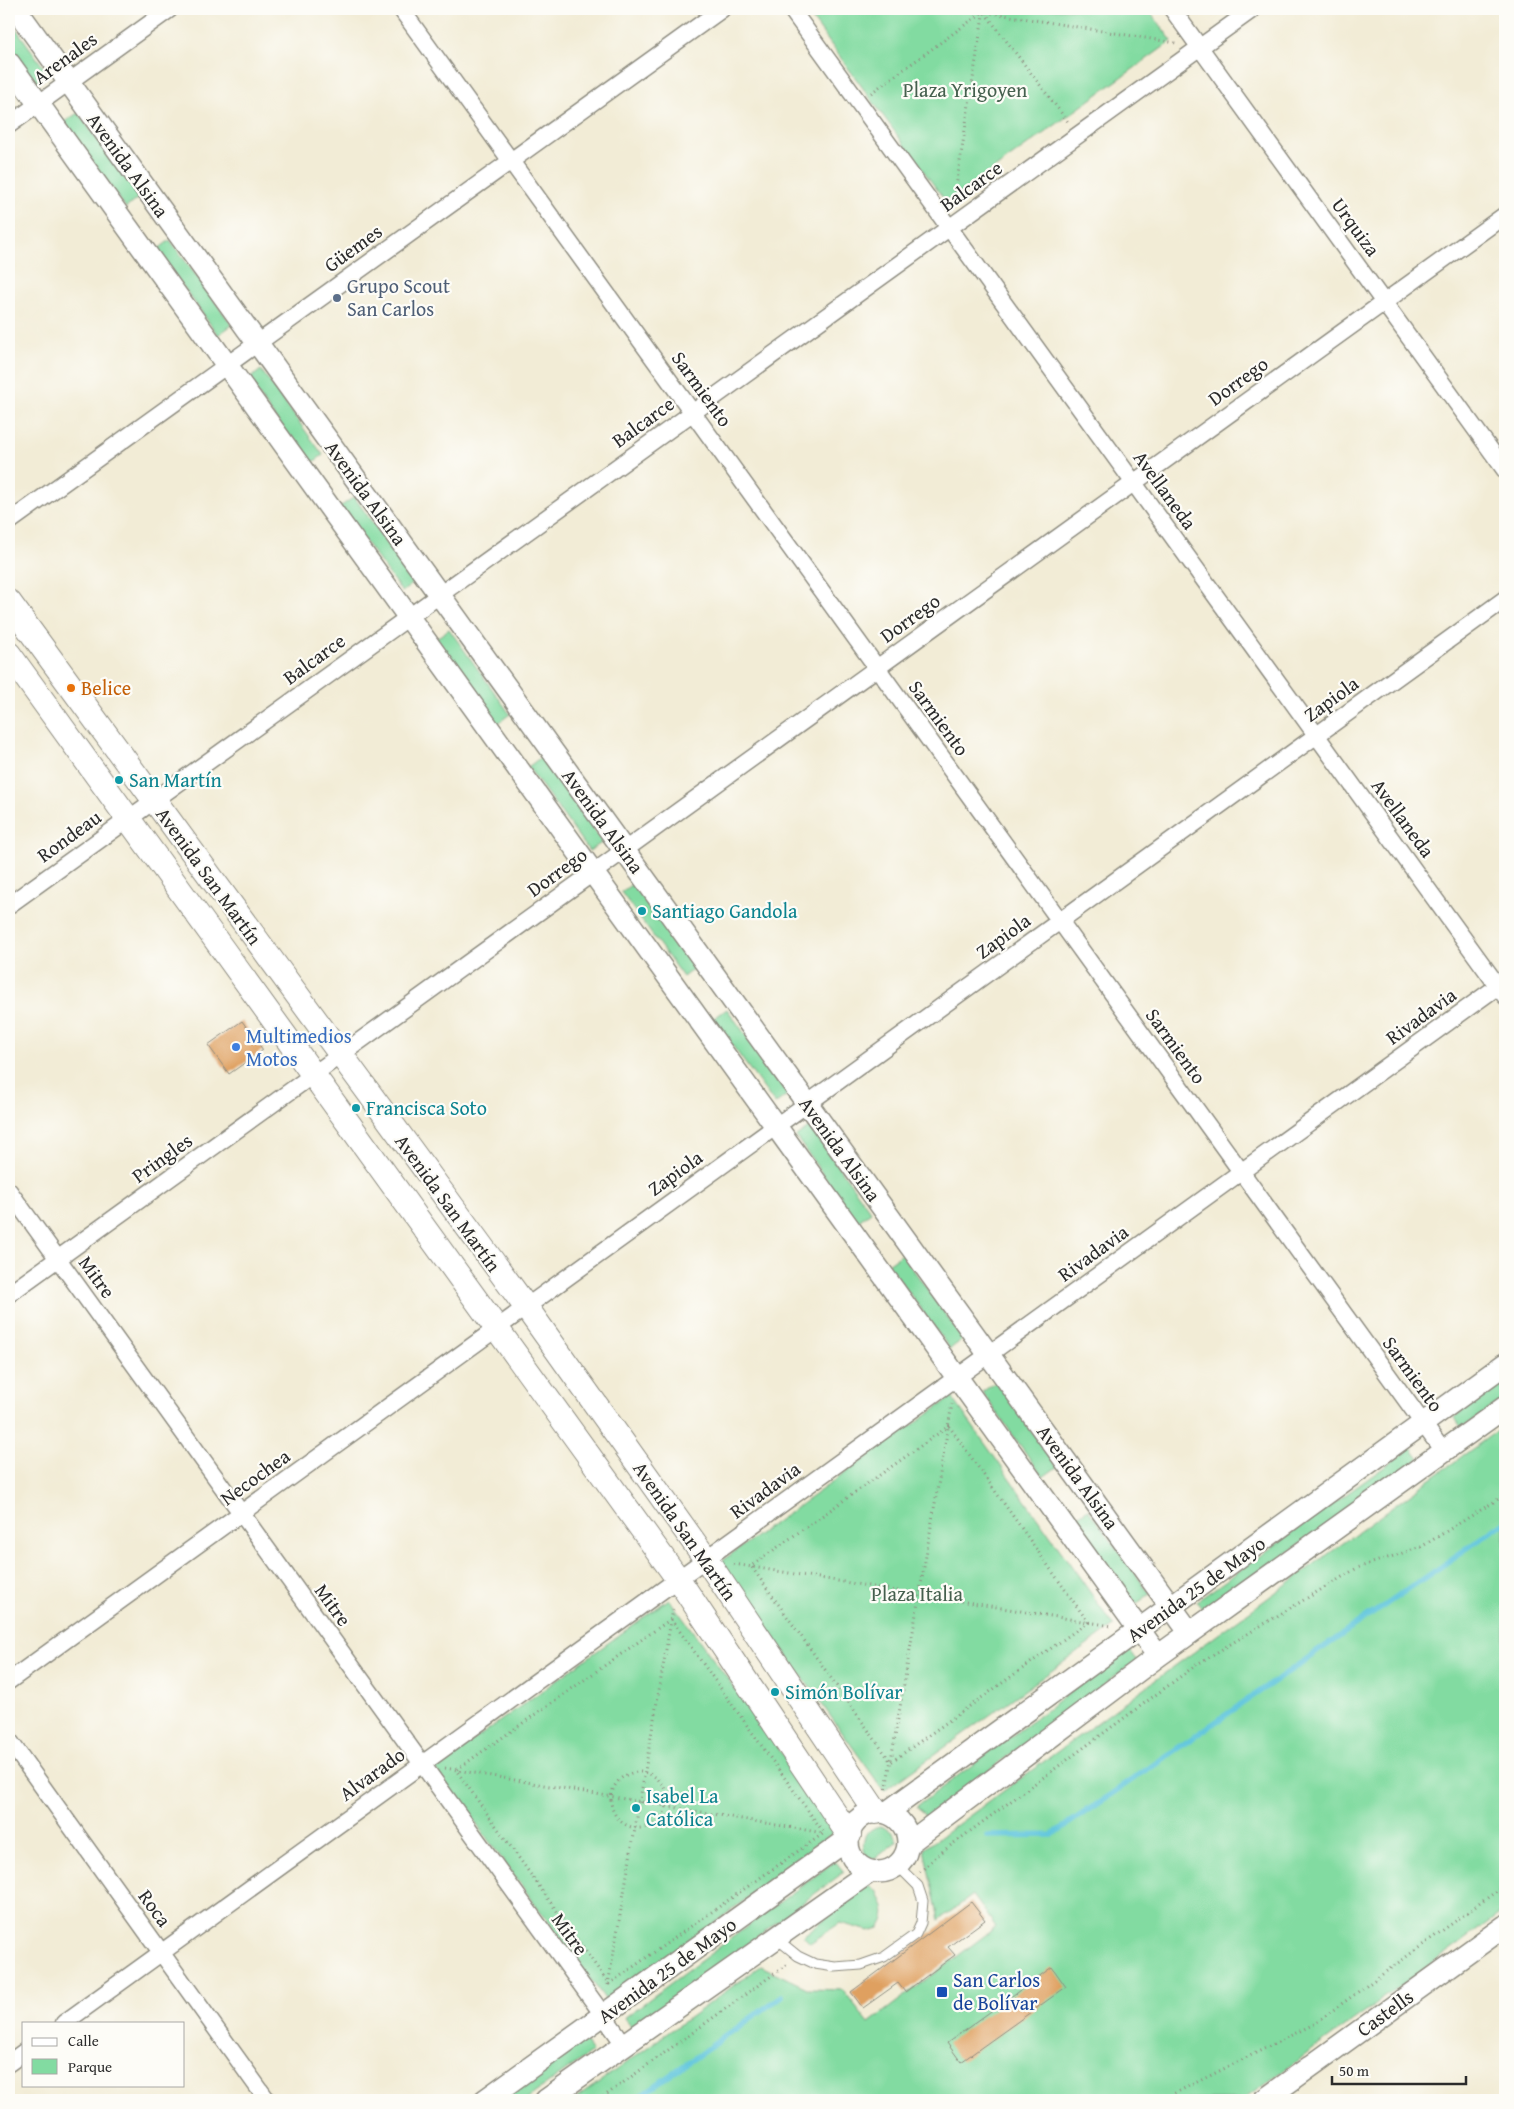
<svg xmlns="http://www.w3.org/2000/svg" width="1514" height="2109" font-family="'Gentium Book Plus',serif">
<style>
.green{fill:#82dba1;stroke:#568366}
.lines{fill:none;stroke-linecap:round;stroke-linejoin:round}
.stream{stroke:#60c6dd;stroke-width:5.5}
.building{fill:#dfa061}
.service-casing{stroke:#8e8c80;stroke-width:11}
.minor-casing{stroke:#8e8c80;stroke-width:19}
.tertiary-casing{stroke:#8e8c80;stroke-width:24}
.secondary-casing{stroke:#8e8c80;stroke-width:26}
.path{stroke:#8e8c80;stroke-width:3;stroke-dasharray:1 4;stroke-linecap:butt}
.service{stroke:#fff;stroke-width:9}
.minor{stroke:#fff;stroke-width:16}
.tertiary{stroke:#fff;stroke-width:21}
.secondary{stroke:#fff;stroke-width:24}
.service-dot{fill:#5c6f8a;stroke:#fdfcf7;stroke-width:2}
.food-dot{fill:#e8710a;stroke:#fdfcf7;stroke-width:2}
.culture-dot{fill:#0f9aa8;stroke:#fdfcf7;stroke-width:2}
.shop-dot{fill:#3f7fe0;stroke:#fdfcf7;stroke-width:2}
.transit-dot{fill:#1a4fb4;stroke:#fdfcf7;stroke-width:2}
.labels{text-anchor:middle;stroke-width:4.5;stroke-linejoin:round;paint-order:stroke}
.street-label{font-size:20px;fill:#2b2b2b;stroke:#fdfcf7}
.park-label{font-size:20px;fill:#45604e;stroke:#fdfcf7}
.service-label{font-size:20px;fill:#4e5e75;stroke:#fdfcf7;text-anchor:start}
.food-label{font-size:20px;fill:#c56008;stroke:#fdfcf7;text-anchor:start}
.culture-label{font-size:20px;fill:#0d838f;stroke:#fdfcf7;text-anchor:start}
.shop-label{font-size:20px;fill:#366cbe;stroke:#fdfcf7;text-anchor:start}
.transit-label{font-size:20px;fill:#164399;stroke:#fdfcf7;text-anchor:start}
</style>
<rect width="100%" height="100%" fill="#fdfcf7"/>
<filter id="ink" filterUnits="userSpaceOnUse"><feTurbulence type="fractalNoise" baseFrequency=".02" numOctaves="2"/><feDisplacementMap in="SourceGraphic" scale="10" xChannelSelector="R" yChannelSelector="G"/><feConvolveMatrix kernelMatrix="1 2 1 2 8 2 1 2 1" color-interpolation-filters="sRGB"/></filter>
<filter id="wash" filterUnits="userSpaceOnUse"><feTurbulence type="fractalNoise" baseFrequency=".0096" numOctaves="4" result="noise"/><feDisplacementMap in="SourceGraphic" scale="20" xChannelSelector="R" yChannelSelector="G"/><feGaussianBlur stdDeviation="1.12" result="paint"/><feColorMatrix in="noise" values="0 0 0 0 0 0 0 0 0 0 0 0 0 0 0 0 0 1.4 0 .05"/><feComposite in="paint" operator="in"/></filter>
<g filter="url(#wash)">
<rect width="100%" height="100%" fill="#f2ecd6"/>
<path class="green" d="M 805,9 L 1148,9 L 1172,41 L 947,203 Z
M 9,19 L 49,75 L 35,85 L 9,47 Z
M 78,113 L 139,197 L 126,208 L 64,122 Z
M 170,240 L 232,325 L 218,335 L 157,250 Z
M 261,370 L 323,455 L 309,465 L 248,380 Z
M 354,497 L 415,582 L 402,592 L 340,507 Z
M 449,629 L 510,714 L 497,724 L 435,639 Z
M 541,757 L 603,842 L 589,851 L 528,767 Z
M 635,882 L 696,967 L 683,977 L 621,892 Z
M 727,1009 L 788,1094 L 775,1104 L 713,1019 Z
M 810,1127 L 871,1212 L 857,1222 L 796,1137 Z
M 902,1254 L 963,1339 L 950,1349 L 888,1264 Z
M 1505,1380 L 1505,1398 L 1462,1428 L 1454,1417 Z
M 996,1382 L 1057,1467 L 1043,1477 L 982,1392 Z
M 952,1397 L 1114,1626 L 884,1791 L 720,1562 Z
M 1505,1425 L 1505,1910 L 1243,2100 L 574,2100 L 761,1966 L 809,1989 L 843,1990 L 869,2023 L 996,1927 L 973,1895 L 939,1920 L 924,1849 Z
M 1411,1448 L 1419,1459 L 1205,1612 L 1197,1601 Z
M 1088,1509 L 1150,1594 L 1136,1604 L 1074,1519 Z
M 669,1599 L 838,1830 L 608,2003 L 435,1768 Z
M 1129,1649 L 1137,1660 L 926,1817 L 917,1806 Z
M 880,1826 C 889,1829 894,1832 897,1841 L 875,1859 L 867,1857 C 859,1843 865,1829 880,1826 Z
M 835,1861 L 844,1872 L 633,2029 L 624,2018 Z
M 868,1885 L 878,1892 C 884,1907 889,1914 879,1928 L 869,1931 L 840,1923 L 810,1943 L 803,1936 Z
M 584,2041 L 592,2052 L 525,2100 L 502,2100 Z"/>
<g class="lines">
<path class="stream" d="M 988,1836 L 1052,1835 L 1505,1522
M 635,2100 L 782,1996"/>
</g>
<g id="blocks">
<path class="building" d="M 242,1021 L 263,1050 L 229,1074 L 208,1045 Z
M 971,1902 L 985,1920 L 948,1947 L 955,1955 L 905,1992 L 898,1983 L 863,2008 L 851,1992 Z
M 1052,1967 L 1066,1987 L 961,2062 L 947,2043 Z"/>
</g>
</g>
<g filter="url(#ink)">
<use href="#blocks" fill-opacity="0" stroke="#8e8c80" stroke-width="1"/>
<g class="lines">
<g class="service-casing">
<path id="service" d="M 777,1939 L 798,1956 L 815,1964 L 835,1967 L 861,1965 L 884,1957 L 916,1934 L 921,1923 L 923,1901 L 918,1886 L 897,1865"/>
</g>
<g class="minor-casing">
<path id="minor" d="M 401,9 L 1443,1451
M 791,9 L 1505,996
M 1172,9 L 1505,470
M 9,125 L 170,9
M 9,522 L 722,9
M 9,905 L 1253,9
M 9,1191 L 624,2044
M 9,1294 L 1505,215
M 9,1681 L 1505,599
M 9,1740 L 267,2100
M 64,2023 L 1505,981
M 9,2063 L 24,2052"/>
</g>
<g class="tertiary-casing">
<path id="tertiary" d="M 16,9 L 1190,1633
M 9,63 L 1158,1656
M848 1842a30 30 0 1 1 60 0a30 30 0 1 1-60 0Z
M 886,1813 L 1505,1364
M 909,1843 L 1158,1656 L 1505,1407
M 485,2100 L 848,1839
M 546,2100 L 871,1871
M 1264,2100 L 1505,1926"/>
</g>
<g class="secondary-casing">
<path id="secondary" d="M 9,602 L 526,1307 L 706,1559 L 876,1812
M 9,654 L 678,1579 L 849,1835"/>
</g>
<path class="path" d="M 967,9 L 1176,43
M 982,9 L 1069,123
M 871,93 L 987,9
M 953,206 L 984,9
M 949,1426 L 1088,1622 L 891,1762 L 751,1566 Z
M 734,1564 L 1112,1626
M 671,1619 L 824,1833 L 609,1984 L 456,1770 Z
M 445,1768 L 823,1833
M611 1800a28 28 0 1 1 56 0a28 28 0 1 1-56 0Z
M 886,1789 L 952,1404
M 920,1872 L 939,1854 L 1199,1663 L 1357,1568 L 1421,1547 L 1505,1495
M 608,1985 L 673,1609
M 599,2100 L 789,1963
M 1161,2100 L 1314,2024 L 1505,1885"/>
<use href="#service" class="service"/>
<use href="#minor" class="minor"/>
<use href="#tertiary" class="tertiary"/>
<use href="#secondary" class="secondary"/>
</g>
</g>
<circle class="service-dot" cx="337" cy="298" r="5"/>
<circle class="food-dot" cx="71" cy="688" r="5"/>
<g class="culture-dot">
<circle cx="119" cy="780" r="5"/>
<circle cx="642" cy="911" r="5"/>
<circle cx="356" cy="1108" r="5"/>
<circle cx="775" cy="1692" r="5"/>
<circle cx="636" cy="1808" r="5"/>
</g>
<circle class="shop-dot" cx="236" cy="1047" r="5"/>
<rect class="transit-dot" x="936" y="1986" width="12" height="12" rx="2.5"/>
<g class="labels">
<g class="street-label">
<text transform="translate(65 58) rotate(-36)" y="7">Arenales</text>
<text transform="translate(128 165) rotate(54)" y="7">Avenida Alsina</text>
<text transform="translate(971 186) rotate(-36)" y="7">Balcarce</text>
<text transform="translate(1356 227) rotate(54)" y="7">Urquiza</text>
<text transform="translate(353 248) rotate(-36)" y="7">Güemes</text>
<text transform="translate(1238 381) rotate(-36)" y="7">Dorrego</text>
<text transform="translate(702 389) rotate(54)" y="7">Sarmiento</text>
<text transform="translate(643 422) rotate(-36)" y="7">Balcarce</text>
<text transform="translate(1165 490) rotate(54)" y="7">Avellaneda</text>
<text transform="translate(366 493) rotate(54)" y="7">Avenida Alsina</text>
<text transform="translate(910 618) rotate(-36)" y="7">Dorrego</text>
<text transform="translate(314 659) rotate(-36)" y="7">Balcarce</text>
<text transform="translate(1331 699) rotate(-36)" y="7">Zapiola</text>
<text transform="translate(939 718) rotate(54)" y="7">Sarmiento</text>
<text transform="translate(1403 818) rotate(54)" y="7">Avellaneda</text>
<text transform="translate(603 821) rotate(54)" y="7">Avenida Alsina</text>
<text transform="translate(69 836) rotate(-36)" y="7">Rondeau</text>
<text transform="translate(557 872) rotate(-36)" y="7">Dorrego</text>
<text transform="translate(209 876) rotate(54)" y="7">Avenida San Martín</text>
<text transform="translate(1003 936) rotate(-36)" y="7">Zapiola</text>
<text transform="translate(1421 1016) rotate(-36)" y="7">Rivadavia</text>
<text transform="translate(1176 1046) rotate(54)" y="7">Sarmiento</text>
<text transform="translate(840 1149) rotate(54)" y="7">Avenida Alsina</text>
<text transform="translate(162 1158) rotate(-36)" y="7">Pringles</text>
<text transform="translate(675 1173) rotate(-36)" y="7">Zapiola</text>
<text transform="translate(448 1203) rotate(54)" y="7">Avenida San Martín</text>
<text transform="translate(1093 1253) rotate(-36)" y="7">Rivadavia</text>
<text transform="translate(97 1277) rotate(54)" y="7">Mitre</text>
<text transform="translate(1413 1374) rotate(54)" y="7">Sarmiento</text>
<text transform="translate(255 1477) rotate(-36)" y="7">Necochea</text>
<text transform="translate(1078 1477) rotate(54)" y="7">Avenida Alsina</text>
<text transform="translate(765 1490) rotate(-36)" y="7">Rivadavia</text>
<text transform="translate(685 1531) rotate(55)" y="7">Avenida San Martín</text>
<text transform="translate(1196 1589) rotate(-36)" y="7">Avenida 25 de Mayo</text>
<text transform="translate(333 1605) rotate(54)" y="7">Mitre</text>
<text transform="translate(372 1774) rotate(-36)" y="7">Alvarado</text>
<text transform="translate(155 1908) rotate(54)" y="7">Roca</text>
<text transform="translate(570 1934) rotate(54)" y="7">Mitre</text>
<text transform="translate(667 1970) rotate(-36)" y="7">Avenida 25 de Mayo</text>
<text transform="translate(1385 2013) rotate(-36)" y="7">Castells</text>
</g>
<g class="park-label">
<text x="965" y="97">Plaza Yrigoyen</text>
<text x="917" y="1601">Plaza Italia</text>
</g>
<g class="service-label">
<text x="347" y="293">Grupo Scout<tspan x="347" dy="23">San Carlos</tspan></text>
</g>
<g class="food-label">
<text x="81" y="695">Belice</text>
</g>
<g class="culture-label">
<text x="129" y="787">San Martín</text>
<text x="652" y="918">Santiago Gandola</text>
<text x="366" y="1115">Francisca Soto</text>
<text x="785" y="1699">Simón Bolívar</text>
<text x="646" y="1803">Isabel La<tspan x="646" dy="23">Católica</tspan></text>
</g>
<g class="shop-label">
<text x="246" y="1043">Multimedios<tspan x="246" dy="23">Motos</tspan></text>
</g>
<g class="transit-label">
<text x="953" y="1987">San Carlos<tspan x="953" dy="23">de Bolívar</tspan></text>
</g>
</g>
<rect width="1514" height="2109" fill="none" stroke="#fdfcf7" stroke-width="30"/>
<rect x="22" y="2022" width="162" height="65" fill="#fdfcf7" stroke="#a9a8a5"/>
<rect x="32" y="2038" width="25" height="8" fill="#ffffff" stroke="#a9a8a5"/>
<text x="68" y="2046" font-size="15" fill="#2b2b2b">Calle</text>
<rect x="32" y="2059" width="25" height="15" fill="#82dba1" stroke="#a9a8a5"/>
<text x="68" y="2072" font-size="15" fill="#2b2b2b">Parque</text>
<path d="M1332 2076v8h134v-8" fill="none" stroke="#2b2b2b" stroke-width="2.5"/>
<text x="1339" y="2076" font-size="15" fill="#2b2b2b" stroke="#fdfcf7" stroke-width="4" paint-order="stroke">50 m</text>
</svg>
